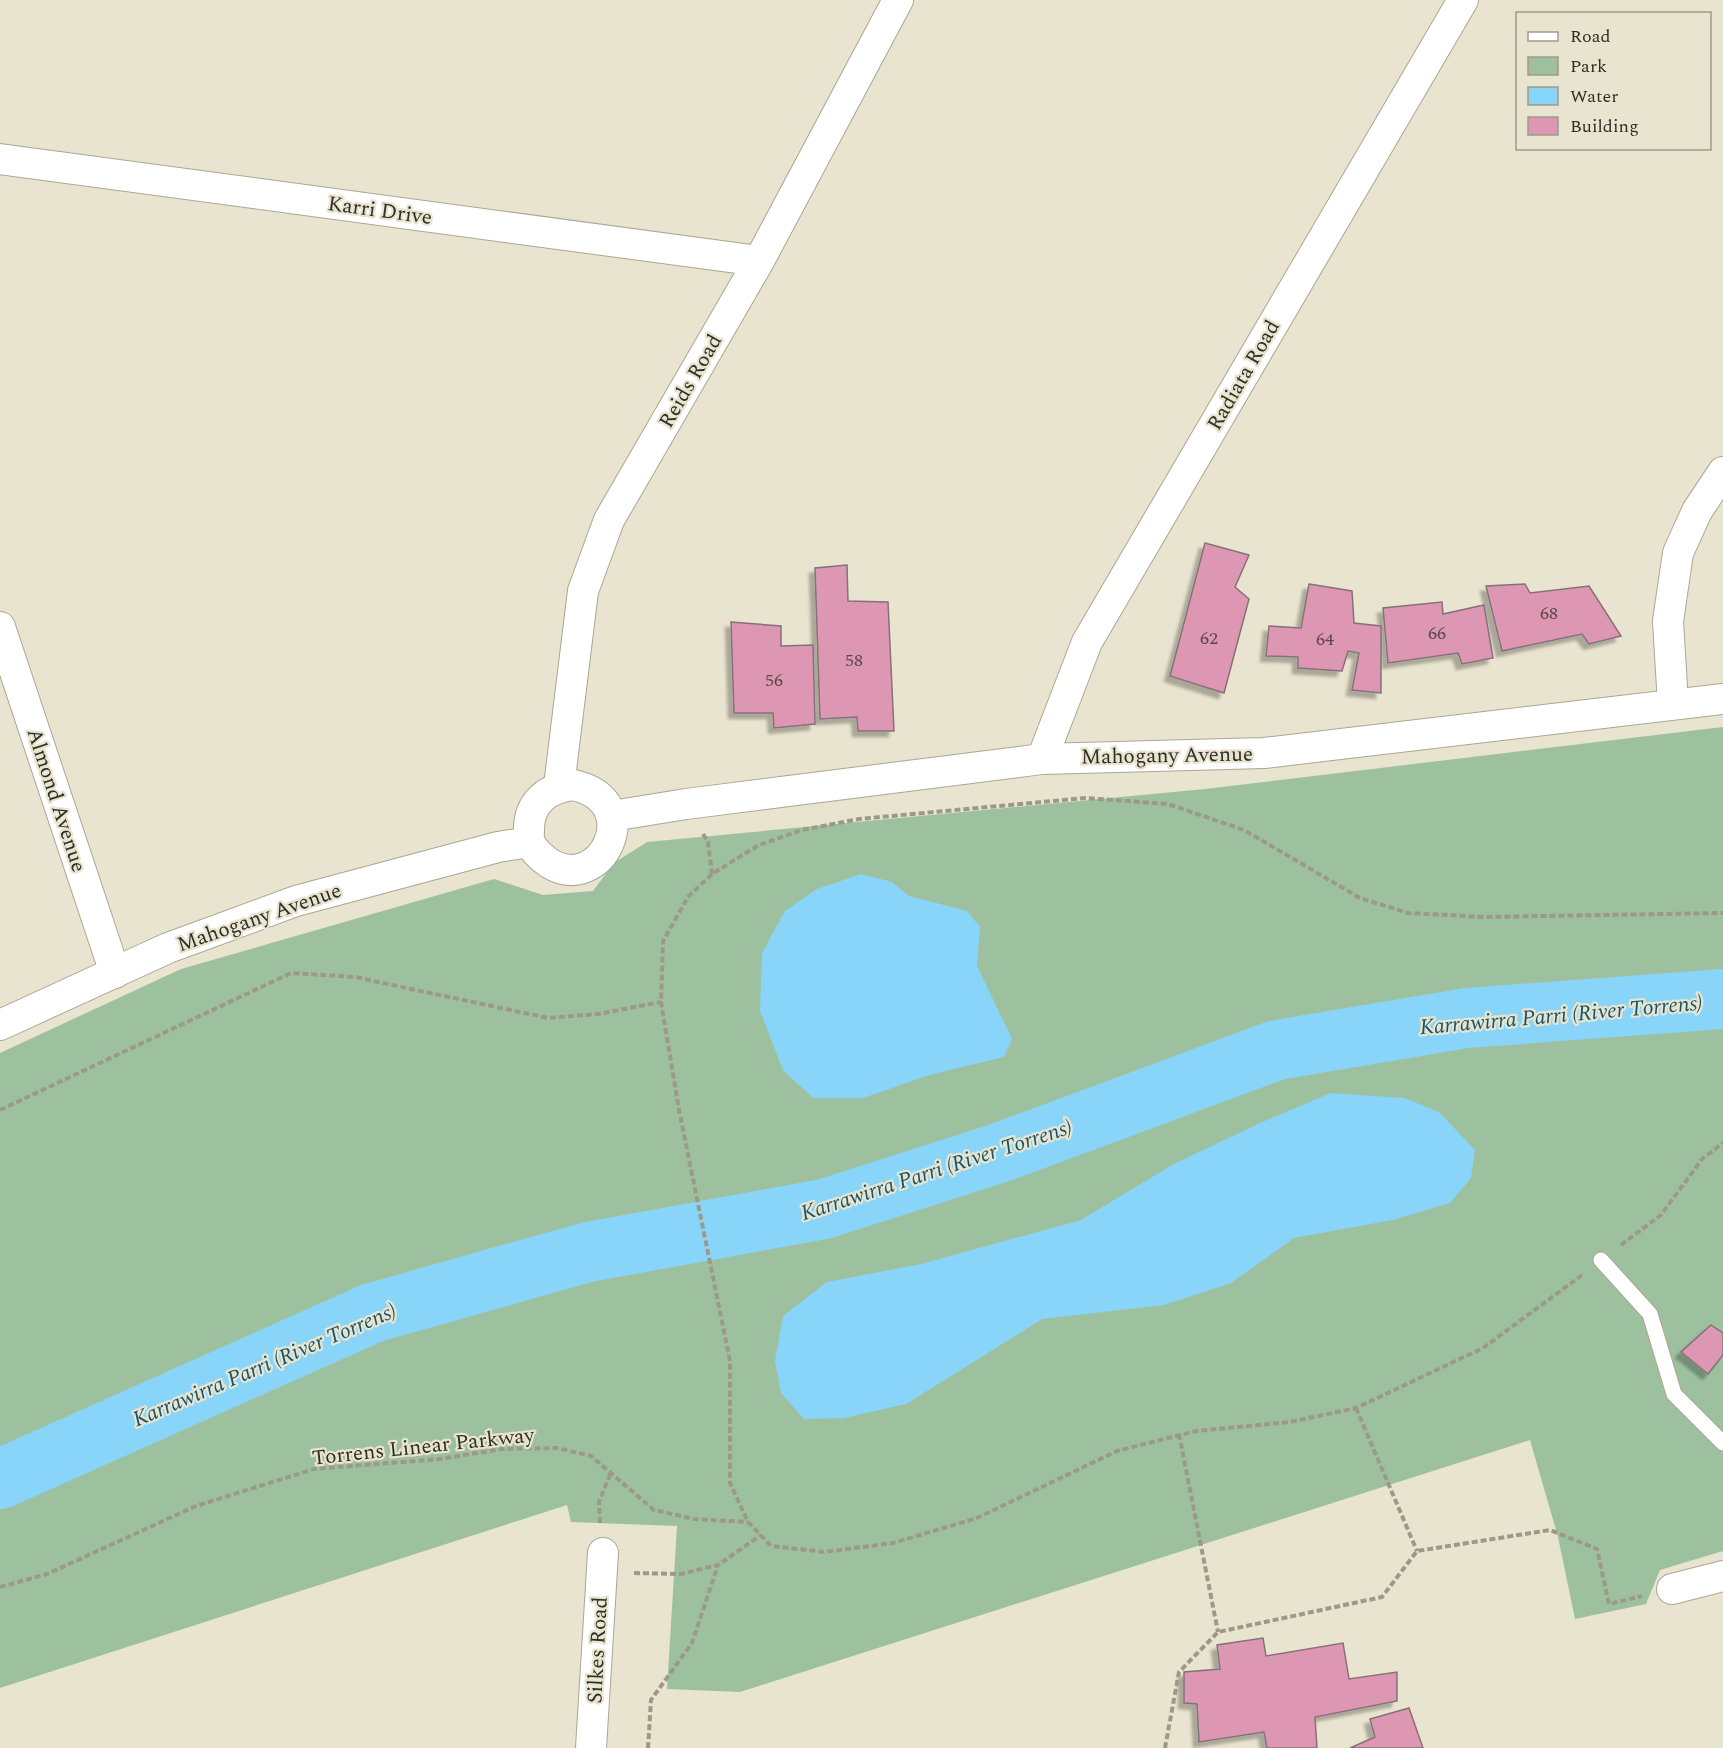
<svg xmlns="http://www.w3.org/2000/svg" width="1723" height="1748" font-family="Spectral,serif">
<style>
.green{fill:#9dc19f}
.water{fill:#88d5f9}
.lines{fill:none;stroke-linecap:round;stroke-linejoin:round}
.river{stroke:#88d5f9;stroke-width:60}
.building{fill:#dd97b2;stroke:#867179;stroke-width:1.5;filter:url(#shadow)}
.lane-casing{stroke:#aba793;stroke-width:17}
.street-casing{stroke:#aba793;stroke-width:32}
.path{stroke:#9c9989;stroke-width:4;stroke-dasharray:6 3;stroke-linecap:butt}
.lane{stroke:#fff;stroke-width:15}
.street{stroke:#fff;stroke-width:30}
.labels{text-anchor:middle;stroke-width:4.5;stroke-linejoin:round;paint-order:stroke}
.number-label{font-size:18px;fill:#5b4849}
.street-label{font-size:21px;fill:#302e26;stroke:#e8e4cf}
.water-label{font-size:22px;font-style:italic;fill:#17556d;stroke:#e8e4cf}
</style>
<defs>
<filter id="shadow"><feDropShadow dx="-5.5" dy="5.5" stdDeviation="1.5" flood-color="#0004"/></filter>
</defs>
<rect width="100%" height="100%" fill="#e8e4cf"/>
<path class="green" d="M 1723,727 L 1723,1551 L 1660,1570 L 1646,1604 L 1575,1619 L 1558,1537 L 1530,1440 L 740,1692 L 667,1689 L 677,1526 L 571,1522 L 567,1505 L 0,1688 L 0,1053 L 181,969 L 494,879 L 543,895 L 593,891 L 614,863 L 647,842 L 1205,789 Z"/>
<path class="water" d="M 861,874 L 892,882 L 909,896 L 967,911 L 980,927 L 977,966 L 1012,1039 L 1004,1057 L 929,1075 L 863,1098 L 813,1098 L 783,1070 L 760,1011 L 762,953 L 785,911 L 817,889 Z
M 1331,1093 L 1404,1098 L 1439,1112 L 1475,1150 L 1471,1178 L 1450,1203 L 1393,1220 L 1294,1238 L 1231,1283 L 1164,1305 L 1042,1319 L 906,1404 L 844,1418 L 804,1419 L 781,1393 L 775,1361 L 783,1316 L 827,1282 L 921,1264 L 1081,1220 L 1172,1165 L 1260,1123 Z"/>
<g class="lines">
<path class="river" d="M 0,1479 L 372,1313 L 588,1252 L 824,1209 L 1002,1152 L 1277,1050 L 1467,1018 L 1723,999"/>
</g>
<path class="building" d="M 1205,543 L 1249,555 L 1235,587 L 1249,599 L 1224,693 L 1170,676 Z
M 847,565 L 848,601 L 888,602 L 894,731 L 858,731 L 857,717 L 820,719 L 815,568 Z
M 1309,584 L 1352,591 L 1354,623 L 1381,626 L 1381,693 L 1352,690 L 1359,653 L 1348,651 L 1342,671 L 1298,668 L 1298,657 L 1266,656 L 1269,626 L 1301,628 Z
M 1525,584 L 1530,593 L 1589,586 L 1621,636 L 1589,644 L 1582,634 L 1502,651 L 1486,586 Z
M 1442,602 L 1443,614 L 1484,605 L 1493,658 L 1462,664 L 1458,653 L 1388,663 L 1383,608 Z
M 731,622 L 781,626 L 781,646 L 813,645 L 815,724 L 774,728 L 773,713 L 734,713 Z
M 1711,1325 L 1723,1333 L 1723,1355 L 1708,1374 L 1681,1352 Z
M 1263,1638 L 1266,1656 L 1343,1643 L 1349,1679 L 1397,1672 L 1397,1701 L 1315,1717 L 1317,1748 L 1267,1748 L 1264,1732 L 1199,1742 L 1197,1704 L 1184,1703 L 1184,1672 L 1220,1669 L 1217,1645 Z
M 1409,1708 L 1423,1748 L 1350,1748 L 1375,1737 L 1370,1719 Z"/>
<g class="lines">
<g class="lane-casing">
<path id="lane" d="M 1601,1260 L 1650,1314 L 1674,1394 L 1723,1443"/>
</g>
<g class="street-casing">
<path id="street" d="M 0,159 L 759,261
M 0,627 L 115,973
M 1673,704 L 1668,621 L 1678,553 L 1697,511 L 1723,472
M 1042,759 L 1087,642 L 1463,0
M 573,785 C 648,801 602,896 549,863 C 542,858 534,851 530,843 C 528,839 529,834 529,829 C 529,802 548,788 573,785 Z
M 559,786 L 583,591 L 609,520 L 759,261 L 898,0
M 612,816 L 686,804 L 1042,759 L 1264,753 L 1723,699
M 0,1025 L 168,948 L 296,901 L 498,847 L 529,842
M 1672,1589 L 1723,1576
M 591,1748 L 603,1553"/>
</g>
<path class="path" d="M 703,834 L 708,842 L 712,874
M 0,1110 L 291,973 L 355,977 L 548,1018 L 598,1014 L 661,1002
M 1621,1245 L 1661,1215 L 1702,1159 L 1723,1143
M 1582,1275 L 1483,1348 L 1356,1408 L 1290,1422 L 1196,1431 L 1117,1451 L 977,1518 L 893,1543 L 824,1552 L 771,1546 L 748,1522 L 730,1483 L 730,1361 L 679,1110 L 661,1002 L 663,941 L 688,897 L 712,874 L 759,845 L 802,830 L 859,819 L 1085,798 L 1168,804 L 1244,830 L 1360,898 L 1408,913 L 1484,917 L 1723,913
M 1356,1408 L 1417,1551
M 1179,1434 L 1218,1632
M 600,1523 L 599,1502 L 611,1472
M 634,1573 L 681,1574 L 718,1565 L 761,1535
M 0,1587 L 47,1574 L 196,1506 L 314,1469 L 440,1459 L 502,1449 L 557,1448 L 591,1456 L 654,1510 L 694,1519 L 748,1522
M 648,1748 L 651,1700 L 692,1643 L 718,1565
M 1165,1748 L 1179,1672 L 1218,1632 L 1382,1597 L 1417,1551 L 1550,1530 L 1597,1549 L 1609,1604 L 1642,1596"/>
<use href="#lane" class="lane"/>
<use href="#street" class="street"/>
</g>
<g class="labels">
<g class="number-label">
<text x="1549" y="619">68</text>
<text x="1437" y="639">66</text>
<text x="1209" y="644">62</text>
<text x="1325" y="645">64</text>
<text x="854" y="666">58</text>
<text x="774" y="686">56</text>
</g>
<g class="street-label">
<text transform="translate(380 210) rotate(8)" y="7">Karri Drive</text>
<text transform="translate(1243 375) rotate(-60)" y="7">Radiata Road</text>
<text transform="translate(690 381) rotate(-60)" y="7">Reids Road</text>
<text transform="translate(1167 755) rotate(-1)" y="7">Mahogany Avenue</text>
<text transform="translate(57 800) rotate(72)" y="7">Almond Avenue</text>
<text transform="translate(259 917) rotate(-19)" y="7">Mahogany Avenue</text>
<text transform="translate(423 1446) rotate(-6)" y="7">Torrens Linear Parkway</text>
<text transform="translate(597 1650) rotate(-87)" y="7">Silkes Road</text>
</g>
<g class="water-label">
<text transform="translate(1561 1014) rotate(-5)" y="8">Karrawirra Parri (River Torrens)</text>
<text transform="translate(936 1169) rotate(-18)" y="8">Karrawirra Parri (River Torrens)</text>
<text transform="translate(264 1364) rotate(-23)" y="8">Karrawirra Parri (River Torrens)</text>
</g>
</g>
<rect x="1516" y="12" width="195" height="138" fill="#e8e4cf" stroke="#9e9b8b" stroke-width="1.5"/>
<rect x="1528" y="32" width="30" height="9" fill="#ffffff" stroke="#9e9b8b" stroke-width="1.5"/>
<text x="1570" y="42" font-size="18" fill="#302e26">Road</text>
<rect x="1528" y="57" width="30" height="18" fill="#9dc19f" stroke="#9e9b8b" stroke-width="1.5"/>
<text x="1570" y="72" font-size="18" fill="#302e26">Park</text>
<rect x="1528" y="87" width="30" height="18" fill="#88d5f9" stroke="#9e9b8b" stroke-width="1.5"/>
<text x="1570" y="102" font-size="18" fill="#302e26">Water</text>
<rect x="1528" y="117" width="30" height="18" fill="#dd97b2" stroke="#9e9b8b" stroke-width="1.5"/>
<text x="1570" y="132" font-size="18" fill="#302e26">Building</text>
</svg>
